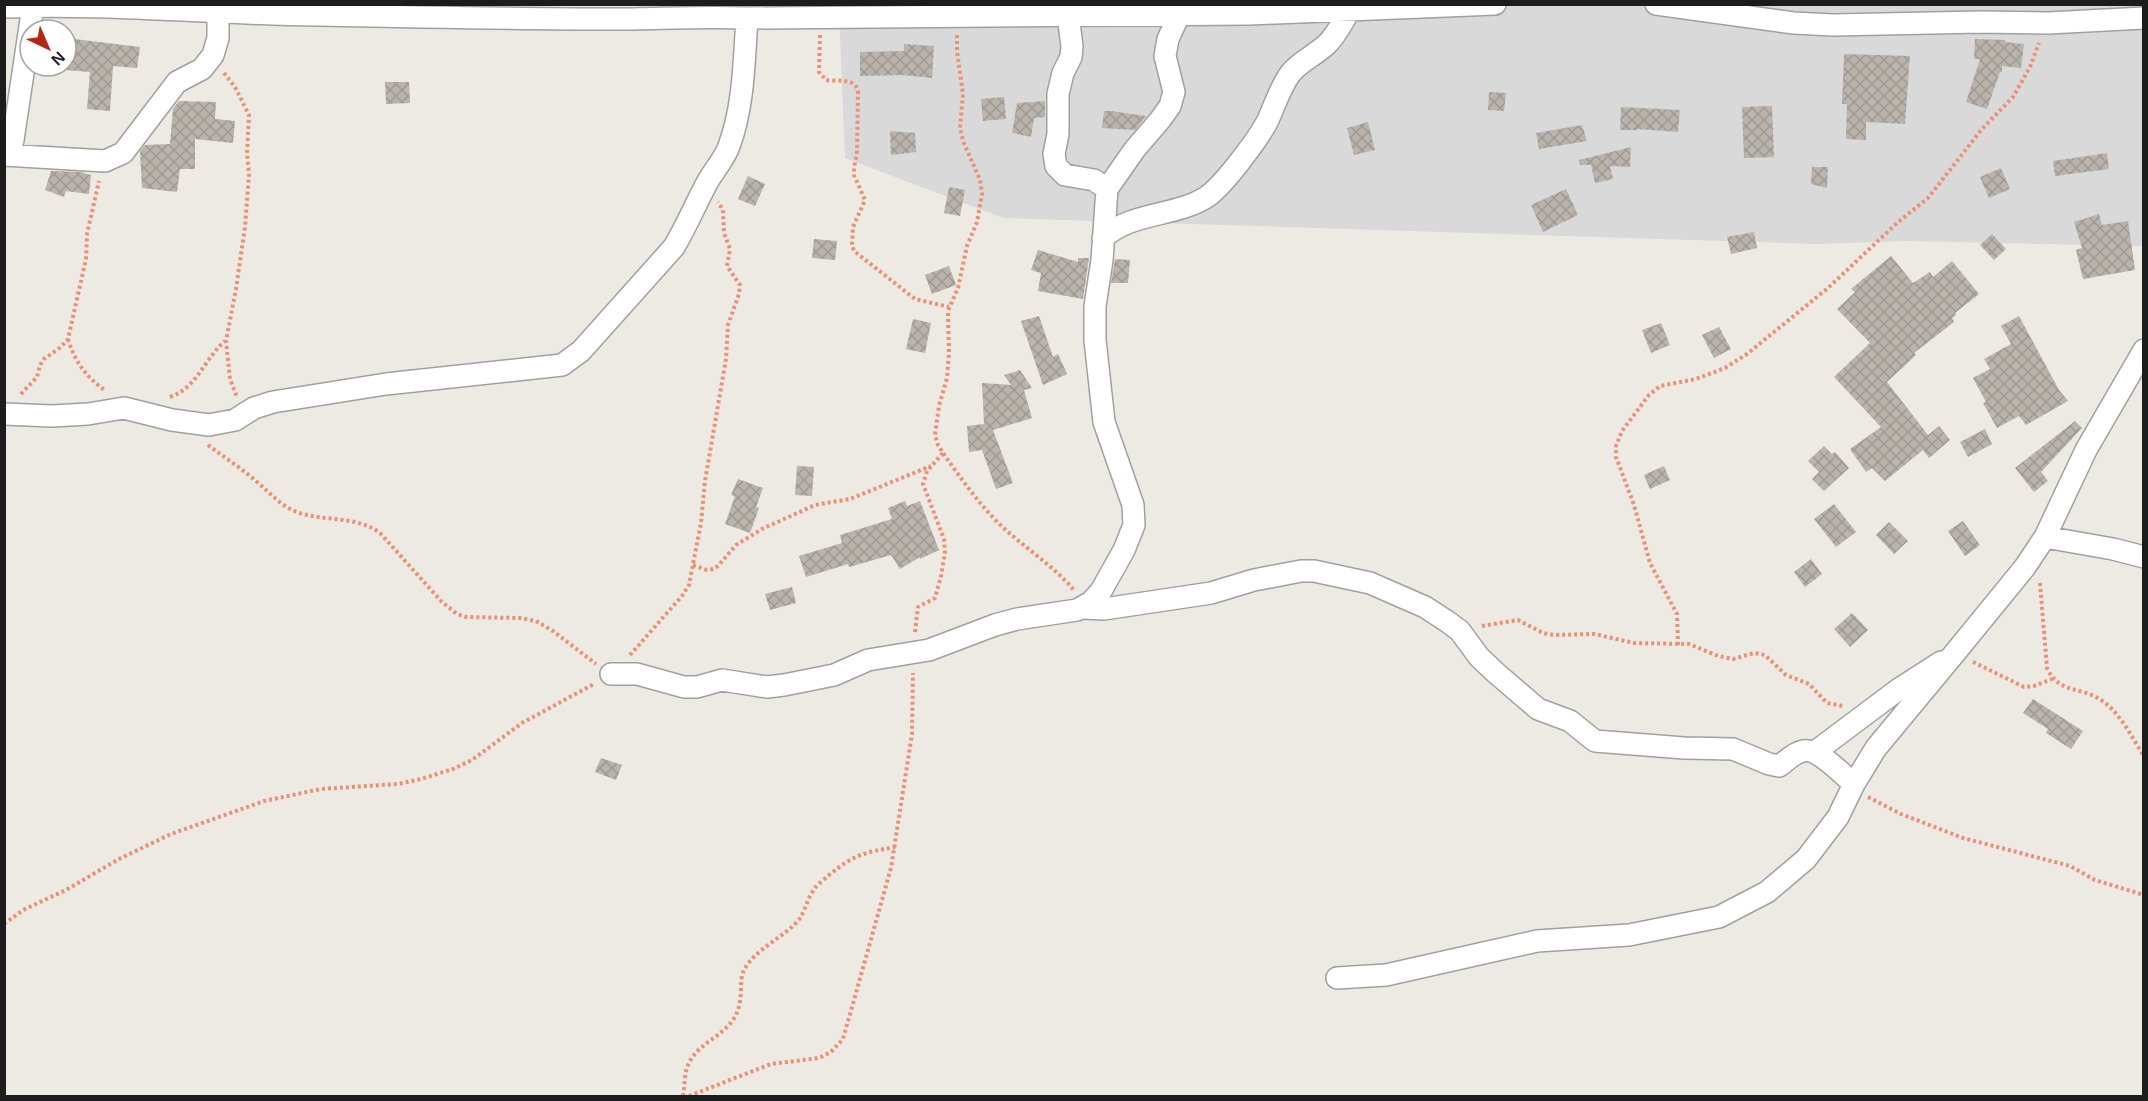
<svg xmlns="http://www.w3.org/2000/svg" width="2148" height="1101" font-family="Arial,sans-serif">
<style>
.residential{fill:#dad9d9}
.building{fill:url(#building-cross-hatch)}
.lines{fill:none;stroke-linecap:round;stroke-linejoin:round}
.street-casing{stroke:#a0a0a0;stroke-width:24}
.path{stroke:#eb8f75;stroke-width:4;stroke-dasharray:3 3;stroke-linecap:butt}
.street{stroke:#fff;stroke-width:21}
</style>
<defs>
<pattern id="building-cross-hatch" width="8" height="8" patternUnits="userSpaceOnUse" patternTransform="scale(1.5)"><rect width="8" height="8" fill="#b9b3ac"/><path d="M0 0l8 8M0 8l8-8" fill="none" stroke="#9e9993"/></pattern>
</defs>
<rect width="100%" height="100%" fill="#eceae3"/>
<path class="residential" d="M 1253,4 L 2143,5 L 2143,246 L 1905,241 L 1817,244 L 1003,218 L 845,158 L 839,11 Z"/>
<path class="building" d="M 66,38 L 140,47 L 137,68 L 113,66 L 110,111 L 87,109 L 90,72 L 66,70 Z
M 1975,39 L 2005,40 L 2005,42 L 2024,44 L 2021,68 L 2002,66 L 2002,72 L 2000,72 L 1987,109 L 1966,102 L 1980,59 L 1974,59 Z
M 904,44 L 934,46 L 932,78 L 902,75 L 860,76 L 860,52 L 904,51 Z
M 1844,54 L 1910,56 L 1905,124 L 1866,122 L 1866,140 L 1846,139 L 1847,104 L 1842,104 Z
M 385,82 L 409,82 L 410,103 L 386,104 Z
M 1489,92 L 1506,93 L 1504,111 L 1488,110 Z
M 1004,97 L 1006,119 L 983,121 L 981,99 Z
M 179,101 L 216,102 L 215,119 L 235,121 L 233,143 L 195,139 L 195,169 L 180,169 L 177,192 L 142,188 L 140,151 L 145,145 L 170,144 L 173,109 Z
M 1045,101 L 1045,117 L 1034,118 L 1031,137 L 1012,133 L 1017,103 Z
M 1772,106 L 1774,157 L 1744,158 L 1742,107 Z
M 1621,107 L 1680,110 L 1678,132 L 1638,129 L 1637,130 L 1620,130 Z
M 1104,111 L 1111,111 L 1146,116 L 1135,130 L 1102,128 Z
M 1368,122 L 1375,150 L 1354,155 L 1347,128 Z
M 1582,125 L 1587,141 L 1539,149 L 1536,133 Z
M 890,131 L 915,133 L 916,152 L 891,155 Z
M 1631,147 L 1630,167 L 1610,166 L 1613,179 L 1595,183 L 1591,165 L 1580,165 L 1579,160 Z
M 2107,153 L 2109,169 L 2055,176 L 2053,161 Z
M 1812,167 L 1828,167 L 1827,188 L 1811,184 Z
M 2001,168 L 2010,189 L 1989,198 L 1980,177 Z
M 51,171 L 81,172 L 91,175 L 89,194 L 66,191 L 64,197 L 45,190 Z
M 748,176 L 765,184 L 755,206 L 738,199 Z
M 949,187 L 965,190 L 960,216 L 944,213 Z
M 1566,189 L 1578,215 L 1543,232 L 1531,205 Z
M 2099,214 L 2102,225 L 2128,221 L 2135,270 L 2083,279 L 2076,250 L 2082,248 L 2074,222 Z
M 1754,232 L 1757,248 L 1731,254 L 1727,237 Z
M 1992,234 L 2006,249 L 1994,260 L 1980,245 Z
M 814,239 L 837,241 L 835,260 L 812,258 Z
M 1038,250 L 1078,262 L 1078,258 L 1089,258 L 1083,299 L 1038,291 L 1041,273 L 1031,270 Z
M 1891,256 L 1913,283 L 1930,272 L 1933,277 L 1952,261 L 1979,294 L 1955,313 L 1956,315 L 1952,318 L 1954,322 L 1914,353 L 1916,355 L 1887,382 L 1928,435 L 1939,426 L 1950,440 L 1929,458 L 1923,450 L 1885,481 L 1872,468 L 1866,472 L 1850,449 L 1881,427 L 1834,377 L 1870,343 L 1837,309 L 1855,292 L 1851,289 Z
M 1115,259 L 1130,260 L 1128,283 L 1111,283 Z
M 949,266 L 956,285 L 932,294 L 925,275 Z
M 1039,316 L 1053,357 L 1058,354 L 1067,374 L 1043,385 L 1021,321 Z
M 2019,316 L 2059,390 L 2068,401 L 2026,425 L 2019,416 L 1997,428 L 1983,403 L 1986,402 L 1973,378 L 1990,369 L 1984,359 L 2011,344 L 2001,326 Z
M 913,319 L 931,323 L 925,353 L 906,349 Z
M 1661,323 L 1670,345 L 1651,353 L 1642,330 Z
M 1719,327 L 1731,349 L 1714,358 L 1702,335 Z
M 1020,370 L 1032,388 L 1024,390 L 1032,418 L 993,430 L 1013,483 L 996,489 L 982,450 L 969,452 L 967,426 L 984,424 L 982,383 L 1011,385 L 1004,375 Z
M 2075,421 L 2082,428 L 2041,472 L 2048,481 L 2034,492 L 2015,468 Z
M 1985,429 L 1992,444 L 1968,457 L 1960,442 Z
M 1824,446 L 1832,454 L 1835,452 L 1849,468 L 1824,491 L 1812,479 L 1819,472 L 1808,461 Z
M 797,466 L 814,467 L 812,496 L 795,495 Z
M 1664,466 L 1670,480 L 1650,489 L 1644,475 Z
M 738,479 L 763,488 L 756,507 L 759,508 L 750,533 L 725,524 L 735,496 L 731,495 Z
M 905,501 L 907,506 L 920,501 L 939,550 L 920,559 L 920,557 L 900,569 L 891,555 L 849,567 L 848,564 L 806,577 L 799,556 L 842,543 L 840,535 L 892,519 L 888,508 Z
M 1834,504 L 1856,532 L 1836,547 L 1814,519 Z
M 1963,521 L 1980,545 L 1965,556 L 1948,531 Z
M 1889,522 L 1908,541 L 1894,554 L 1876,535 Z
M 1811,559 L 1822,574 L 1805,587 L 1794,572 Z
M 792,587 L 796,603 L 770,610 L 765,594 Z
M 1852,613 L 1868,630 L 1850,647 L 1834,629 Z
M 2033,699 L 2083,731 L 2071,749 L 2046,733 L 2048,729 L 2023,713 Z
M 601,758 L 622,765 L 616,780 L 595,772 Z"/>
<g class="lines">
<g class="street-casing">
<path id="street" d="M 1656,4 L 1794,23 L 1833,25 L 1980,22 L 2048,23 L 2144,18
M 4,7 C 108,3 213,14 317,15 C 415,17 513,19 611,19 C 657,19 702,16 747,18 L 1250,14 L 1495,4
M 1068,16 L 1072,46 L 1071,57 L 1063,73 L 1058,94 L 1058,134 L 1054,154 L 1056,166 L 1065,175 L 1094,180 L 1107,189
M 4,155 L 105,161 L 123,153 L 177,82 L 202,69 L 213,55 L 218,38 L 218,13
M 9,155 L 13,140 L 33,6
M 1103,238 C 1131,212 1173,217 1205,198 C 1222,188 1259,138 1268,120 C 1275,105 1280,88 1290,74 C 1298,63 1315,55 1326,45 C 1336,36 1342,23 1349,11
M 4,414 L 52,416 L 88,414 L 124,408 L 172,420 L 209,425 L 235,420 L 254,408 L 273,402 L 386,384 L 562,365 L 581,351 L 674,247 C 687,225 696,203 708,181 C 715,169 725,158 729,146 C 744,106 744,60 747,18
M 2045,537 L 2113,549 L 2144,557
M 1084,608 L 1104,609 L 1211,593 L 1254,580 L 1301,571 L 1314,571 L 1370,583 L 1425,607 L 1448,622 L 1460,631 L 1479,657 L 1496,673 L 1538,709 L 1570,721 L 1595,741 L 1684,748 L 1733,749 L 1769,764 L 1779,766 C 1787,761 1793,753 1803,751 C 1817,747 1843,775 1854,784
M 611,674 L 637,674 L 684,687 L 697,687 L 722,680 L 767,687 L 784,685 L 834,675 L 868,660 L 929,650 L 995,625 L 1017,619 L 1077,610 L 1091,602 L 1101,591 L 1124,550 L 1134,525 L 1133,505 L 1104,422 L 1095,340 L 1095,306 L 1102,260 L 1107,189 L 1135,149 L 1160,120 L 1170,106 L 1174,92 L 1165,56 L 1168,39 L 1179,15
M 1815,752 L 1899,689 L 1941,662
M 1337,978 L 1386,975 L 1537,941 L 1629,935 L 1719,917 L 1767,892 L 1806,859 L 1838,817 L 1854,784 L 1876,748 L 1954,654 L 2025,567 L 2045,537 L 2086,450 L 2144,350"/>
</g>
<path class="path" d="M 820,35 L 819,72 L 826,80 C 838,82 854,77 858,91 L 857,154 L 854,167 L 854,175 L 865,200 L 853,227 L 852,245 L 854,251 L 915,299 L 949,307
M 957,35 L 957,51 L 963,94 L 960,128 L 963,141 L 980,180 L 982,194 L 977,222 L 967,246 L 958,288 L 948,311 L 949,353 L 947,378 L 939,406 L 935,435 L 938,445 L 943,453 C 962,480 983,510 1008,532 C 1030,551 1055,568 1074,590
M 224,73 L 235,87 L 249,115 L 247,153 L 249,174 L 245,227 L 236,289 L 226,341 L 230,379 L 237,397
M 68,339 C 75,362 86,377 106,391
M 21,394 L 37,377 L 40,365 L 44,359 L 61,347 L 68,339 L 86,259 L 87,234 L 99,181
M 170,397 C 197,388 205,358 225,341
M 208,445 C 224,457 241,468 256,481 C 268,491 278,503 292,510 C 320,523 355,514 380,533 L 442,602 L 457,614 L 466,617 L 520,618 L 536,621 L 553,631 L 596,664
M 693,565 L 707,570 L 713,569 L 718,566 L 736,545 L 762,529 L 815,505 L 850,499 L 931,466
M 2040,583 L 2047,668 C 2059,694 2080,686 2101,700 C 2120,712 2132,738 2144,756
M 1482,626 L 1518,620 L 1543,633 L 1554,635 L 1594,634 L 1634,643 L 1689,644 L 1718,656 L 1733,659 L 1754,653 L 1765,655 L 1786,675 L 1809,684 L 1827,703 L 1843,706
M 915,632 L 918,607 L 935,598 L 941,576 L 945,553 L 944,539 L 923,484 L 927,471 L 943,453
M 1678,645 L 1677,614 L 1650,563 L 1634,505 L 1616,457 L 1616,446 L 1622,431 L 1649,395 L 1660,386 L 1696,379 L 1725,368 L 1747,354 L 1828,288 L 1897,223 L 1928,198 L 1982,129 L 2013,97 L 2030,67 L 2039,43
M 630,655 L 682,596 L 689,585 L 701,523 L 705,481 L 726,359 L 728,325 L 739,294 L 740,285 L 727,266 L 730,249 L 724,233 L 723,210 L 718,202
M 1973,662 L 2024,687 L 2034,686 L 2052,679
M 1868,797 L 1901,814 L 1963,838 L 2070,866 L 2095,880 L 2144,895
M 4,924 L 23,910 L 66,890 L 119,859 L 171,834 L 264,801 L 321,789 L 398,784 L 421,779 L 453,769 L 472,760 L 522,723 L 594,684
M 683,1096 C 685,1087 684,1074 688,1065 C 697,1044 720,1038 733,1020 C 746,1000 737,981 745,968 C 757,949 780,939 796,923 C 805,914 806,901 813,891 C 816,885 824,880 829,875 C 855,854 863,853 895,847
M 689,1096 L 771,1064 L 819,1058 L 831,1052 L 843,1039 L 891,868 L 912,734 L 913,673"/>
<use href="#street" class="street"/>
</g>
<rect width="2148" height="1101" fill="none" stroke="#1c1c1c" stroke-width="12"/>
<g transform="translate(48 48) rotate(136)"><circle r="28" fill="#ffffff" stroke="#a4a4a4" stroke-width="1.5"/>
<path d="M0-4.5L10 22L0 15L-10 22Z" fill="#b52613"/>
<text y="-9" font-size="16" font-weight="bold" text-anchor="middle" fill="#1c1c1c">N</text>
</g>
</svg>
